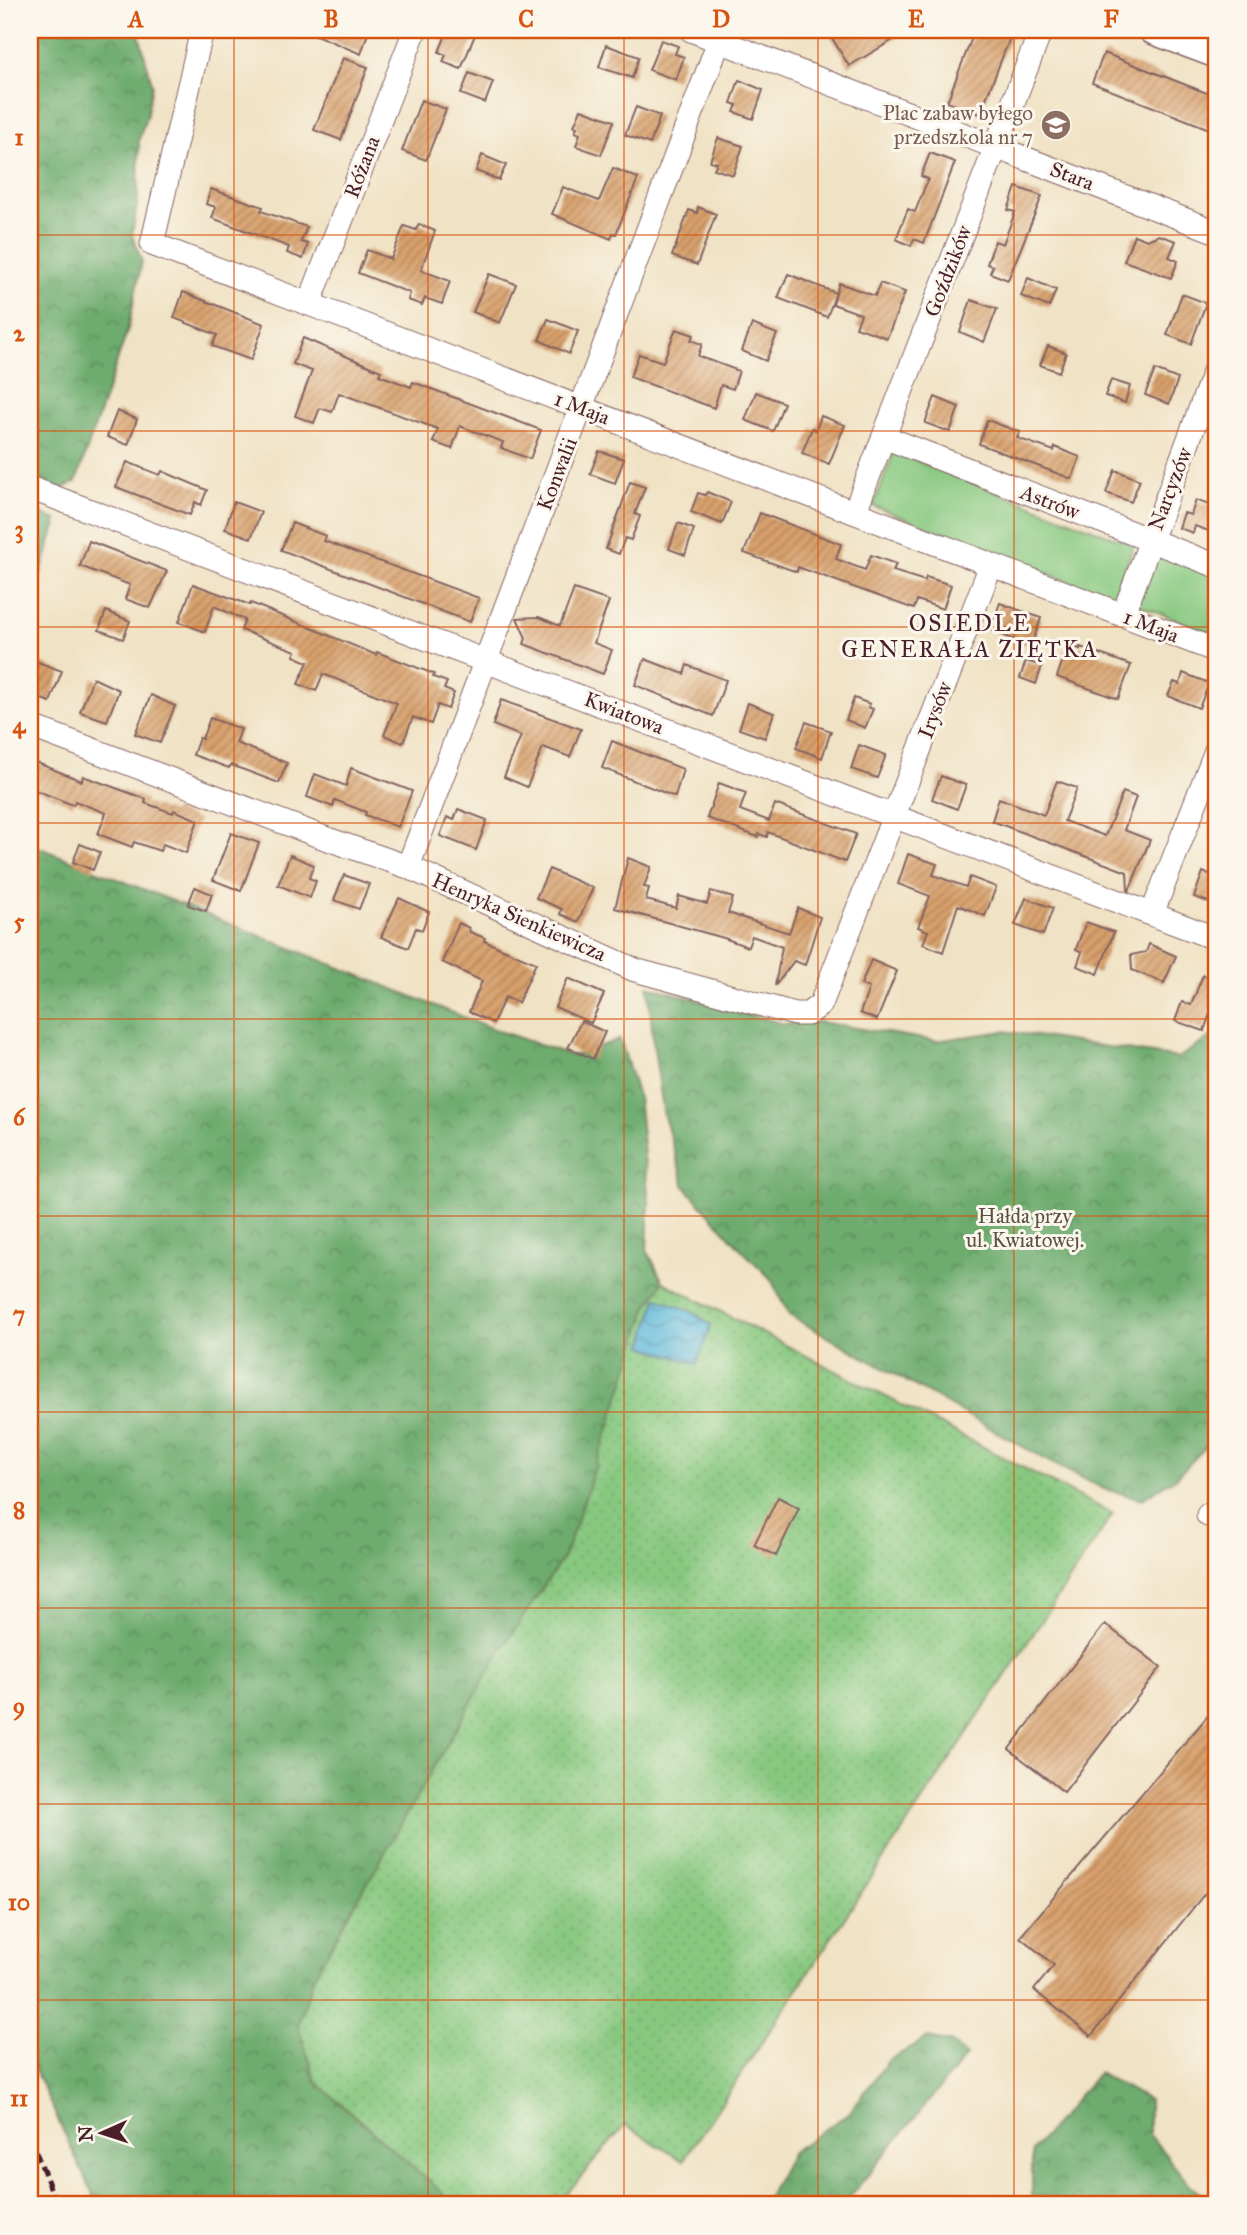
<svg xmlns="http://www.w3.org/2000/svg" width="1247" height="2235" font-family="'IM FELL Great Primer',serif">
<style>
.green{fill:#87c87f;stroke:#687455;stroke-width:2}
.forest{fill:url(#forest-crowns);stroke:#5c664c;stroke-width:2}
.garden{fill:url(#garden-dots);stroke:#687455;stroke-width:2}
.water{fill:url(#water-waves);stroke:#546c84;stroke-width:2}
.building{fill:url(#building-hatch)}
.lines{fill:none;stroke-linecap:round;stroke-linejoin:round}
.minor-casing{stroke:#846361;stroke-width:25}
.tertiary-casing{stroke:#846361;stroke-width:31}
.minor{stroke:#fff;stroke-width:23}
.tertiary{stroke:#fff;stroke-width:28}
.rail{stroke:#4a1f2b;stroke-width:5;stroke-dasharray:10 5;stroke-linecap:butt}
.grid{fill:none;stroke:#d8530f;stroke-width:2;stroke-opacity:0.55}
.labels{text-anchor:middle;stroke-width:6;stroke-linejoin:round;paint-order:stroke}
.education-label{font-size:21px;fill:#785e54;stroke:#fbf7ec;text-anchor:end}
.street-label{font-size:21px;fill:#4a1f2b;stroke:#fbf7ec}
.park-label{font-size:21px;fill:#5c5244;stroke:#fbf7ec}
.neighbourhood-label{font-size:23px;letter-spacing:2px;fill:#4a1f2b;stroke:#fbf7ec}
.neatline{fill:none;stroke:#d8530f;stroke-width:2.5}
.grid-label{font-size:23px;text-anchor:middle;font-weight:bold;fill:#d8530f}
</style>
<defs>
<pattern id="forest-crowns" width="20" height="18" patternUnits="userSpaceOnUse" patternTransform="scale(1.75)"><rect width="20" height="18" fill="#6dac6e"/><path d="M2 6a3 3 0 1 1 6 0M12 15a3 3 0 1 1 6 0" fill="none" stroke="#5c8b5b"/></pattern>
<pattern id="garden-dots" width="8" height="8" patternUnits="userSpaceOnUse" patternTransform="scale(1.75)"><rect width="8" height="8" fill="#87c87f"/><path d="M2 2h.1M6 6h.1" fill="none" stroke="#76ab6e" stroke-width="1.8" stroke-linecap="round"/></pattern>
<pattern id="water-waves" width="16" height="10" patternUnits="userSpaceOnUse" patternTransform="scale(1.75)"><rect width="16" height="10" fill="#5ebadc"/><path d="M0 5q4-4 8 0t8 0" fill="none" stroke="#5097b3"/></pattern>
<pattern id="building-hatch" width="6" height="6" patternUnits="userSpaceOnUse" patternTransform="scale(1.75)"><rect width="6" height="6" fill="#d8a06c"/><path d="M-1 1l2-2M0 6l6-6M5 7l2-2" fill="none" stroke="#b18259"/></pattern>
</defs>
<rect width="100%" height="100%" fill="#fbf7ec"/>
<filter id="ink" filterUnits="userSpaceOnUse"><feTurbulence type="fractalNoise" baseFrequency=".0143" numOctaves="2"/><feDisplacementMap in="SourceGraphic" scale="14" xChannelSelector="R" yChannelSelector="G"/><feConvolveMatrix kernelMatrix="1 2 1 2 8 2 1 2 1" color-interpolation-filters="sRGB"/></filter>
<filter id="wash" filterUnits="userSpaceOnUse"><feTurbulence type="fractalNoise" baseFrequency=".00686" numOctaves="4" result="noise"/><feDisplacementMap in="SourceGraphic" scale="28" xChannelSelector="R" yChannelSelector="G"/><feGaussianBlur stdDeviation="1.57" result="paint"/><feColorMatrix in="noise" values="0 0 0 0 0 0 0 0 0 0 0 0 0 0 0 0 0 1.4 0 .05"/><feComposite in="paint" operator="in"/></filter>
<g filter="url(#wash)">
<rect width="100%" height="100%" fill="#f0e2c4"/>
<path class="green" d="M 894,452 L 1134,545 L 1113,599 L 873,506 Z
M 1157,551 L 1217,575 L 1217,635 L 1136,604 Z"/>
<path class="forest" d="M 30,30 L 140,30 L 139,34 L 152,84 L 147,115 L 139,139 L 138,198 L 132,235 L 142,261 L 128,329 L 76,482 L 61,489 L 30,478 Z
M 30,509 L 57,520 L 30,608 Z
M 30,844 L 496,1030 L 573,1056 L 620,1039 L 638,1097 L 649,1203 L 647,1250 L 663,1282 L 647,1309 L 610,1425 L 565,1555 L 503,1647 L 314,1976 L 298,2024 L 316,2082 L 456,2205 L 98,2205 L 30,2060 Z
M 648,986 L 784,1024 L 820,1022 L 936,1041 L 1004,1031 L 1178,1058 L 1217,1033 L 1217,1435 L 1177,1477 L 1142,1499 L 1104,1489 L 1050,1462 L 789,1315 L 771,1279 L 742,1250 L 685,1187 L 664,1116 L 654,1049 Z
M 927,2038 L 952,2043 L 966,2056 L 843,2205 L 763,2205 L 792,2152 L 849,2113 L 888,2061 Z
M 1098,2073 L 1149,2100 L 1149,2134 L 1188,2183 L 1216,2205 L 1035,2205 L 1032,2195 L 1032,2151 Z"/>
<path class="garden" d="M 663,1282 L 1113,1514 L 683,2161 L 625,2125 L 557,2205 L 456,2205 L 316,2082 L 298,2025 L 314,1976 L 503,1647 L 565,1555 L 610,1425 L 647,1309 Z"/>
<path class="water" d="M 657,1298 L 690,1311 L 711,1325 L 697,1364 L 643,1346 Z"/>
<g id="blocks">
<path class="building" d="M 304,30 L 369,30 L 361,54 Z
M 448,30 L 477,30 L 461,69 L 443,62 L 446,55 L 439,52 Z
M 827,30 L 910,30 L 849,66 Z
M 975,30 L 1013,30 L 980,114 L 947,102 Z
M 661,40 L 678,46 L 675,54 L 684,57 L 676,80 L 649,70 Z
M 606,45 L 639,57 L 632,78 L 599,67 Z
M 1104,53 L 1217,97 L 1217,132 L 1092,83 Z
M 343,58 L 368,67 L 341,140 L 314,130 Z
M 469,73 L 493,82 L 485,103 L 461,94 Z
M 739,80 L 763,90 L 753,119 L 734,112 L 737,105 L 731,103 Z
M 421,100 L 446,109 L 426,160 L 402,151 Z
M 636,107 L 660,116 L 650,144 L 625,135 Z
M 581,109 L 614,121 L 601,155 L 576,146 L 580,134 L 575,132 L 577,127 L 574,126 Z
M 718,138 L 743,146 L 733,175 L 714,169 L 717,163 L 710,161 Z
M 930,153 L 955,162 L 924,243 L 914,239 L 911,246 L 896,239 L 908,209 L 915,212 L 928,179 L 921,176 Z
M 482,155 L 506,165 L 499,180 L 476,171 Z
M 613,168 L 638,178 L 616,234 L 613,233 L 611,239 L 552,214 L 563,187 L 599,201 Z
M 1016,187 L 1042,196 L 1008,280 L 990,273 L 993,266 L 987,264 L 995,241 L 1003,244 L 1015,212 L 1008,210 Z
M 211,189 L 263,207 L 261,211 L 307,227 L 301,242 L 308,244 L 303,259 L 287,253 L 289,247 L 212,218 L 216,207 L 206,204 Z
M 698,207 L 716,214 L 697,265 L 672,256 L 689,210 L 697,213 Z
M 419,224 L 435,231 L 421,270 L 450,281 L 442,304 L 425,298 L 422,305 L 408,300 L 410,293 L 358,273 L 367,250 L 391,259 L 404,226 L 416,230 Z
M 1134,235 L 1147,240 L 1159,235 L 1176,241 L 1169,257 L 1178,261 L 1171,278 L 1124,261 Z
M 489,274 L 516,284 L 500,323 L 473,312 Z
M 788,274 L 836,293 L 827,317 L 778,298 Z
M 1028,278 L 1056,290 L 1049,307 L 1021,296 Z
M 839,283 L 875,296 L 880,283 L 905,292 L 887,338 L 856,327 L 861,314 L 833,304 Z
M 183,292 L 264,324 L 251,360 L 212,346 L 217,335 L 174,318 Z
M 1182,294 L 1206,303 L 1191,344 L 1167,335 Z
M 971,300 L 997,309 L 984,342 L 960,332 Z
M 548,319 L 578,331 L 569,354 L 539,340 Z
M 752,324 L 777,334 L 766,361 L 742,351 Z
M 676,329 L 694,335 L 691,340 L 702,344 L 698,356 L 739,371 L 733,389 L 721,385 L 714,408 L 630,377 L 639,354 L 663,362 Z
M 303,338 L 381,371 L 379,375 L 411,387 L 413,382 L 541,430 L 530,459 L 501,448 L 503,442 L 460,426 L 452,449 L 433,442 L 438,429 L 339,393 L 332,412 L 320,408 L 314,423 L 295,416 L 312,371 L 293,364 Z
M 1048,346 L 1066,353 L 1059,372 L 1040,365 Z
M 1155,370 L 1178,379 L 1169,404 L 1145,395 Z
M 1111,380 L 1130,386 L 1125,403 L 1105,396 Z
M 756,392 L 784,403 L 773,431 L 745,420 Z
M 935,397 L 959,407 L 950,432 L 925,423 Z
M 117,411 L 137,419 L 128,445 L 107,437 Z
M 821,416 L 845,425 L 829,464 L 802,453 L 812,428 L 816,430 Z
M 987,420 L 1020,432 L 1017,438 L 1054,451 L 1055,447 L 1080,457 L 1072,479 L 979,444 Z
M 599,451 L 624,459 L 615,483 L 590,474 Z
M 127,462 L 160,475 L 162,471 L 207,490 L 201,505 L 195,502 L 190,515 L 116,487 Z
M 1115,470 L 1140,480 L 1131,502 L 1106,493 Z
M 630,482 L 645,487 L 635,514 L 640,516 L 631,540 L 625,538 L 619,554 L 606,549 Z
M 707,492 L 731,502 L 722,524 L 691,512 L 698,493 L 705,495 Z
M 1196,500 L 1217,508 L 1217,523 L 1214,533 L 1195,526 L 1193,533 L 1179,528 L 1184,513 L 1191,515 Z
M 234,502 L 261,512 L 251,538 L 225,529 Z
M 760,513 L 841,544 L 836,559 L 865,570 L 871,555 L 896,564 L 893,571 L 925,581 L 926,577 L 951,585 L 943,609 L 917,600 L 914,609 L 798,567 L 797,572 L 744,553 Z
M 292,523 L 326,536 L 324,541 L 479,598 L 470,622 L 281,550 Z
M 678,523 L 694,529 L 685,555 L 669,549 Z
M 89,541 L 167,571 L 150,608 L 125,599 L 130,585 L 80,566 Z
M 193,584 L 250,605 L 251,603 L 376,655 L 377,652 L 434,674 L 433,677 L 447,682 L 444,689 L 454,693 L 448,709 L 438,705 L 431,724 L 413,717 L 403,743 L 384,735 L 397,703 L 323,674 L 316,691 L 298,684 L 308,662 L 294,656 L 296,651 L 241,630 L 245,620 L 214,606 L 205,632 L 179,622 Z
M 574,589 L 609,601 L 594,643 L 612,650 L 603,674 L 524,644 L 526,638 L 517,618 L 539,617 L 560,626 Z
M 1000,603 L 1041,618 L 1032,644 L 1025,644 L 990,630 Z
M 106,611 L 130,621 L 123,639 L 99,630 Z
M 1068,645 L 1080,649 L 1080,647 L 1131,665 L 1118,699 L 1057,677 Z
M 30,659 L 62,671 L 50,702 L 30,695 Z
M 645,659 L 684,674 L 687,665 L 726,680 L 713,716 L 635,685 Z
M 1026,661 L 1042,666 L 1036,684 L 1020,678 Z
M 1183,673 L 1209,683 L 1199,708 L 1168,696 L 1174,682 L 1180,684 Z
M 93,678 L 119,690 L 107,721 L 80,712 Z
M 151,695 L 175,706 L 160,743 L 135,734 Z
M 854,698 L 870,704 L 868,707 L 873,709 L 865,728 L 846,720 Z
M 501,700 L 581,729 L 570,757 L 543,747 L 527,787 L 504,777 L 521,736 L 493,725 Z
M 748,703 L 774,713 L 765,738 L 739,729 Z
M 210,718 L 241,729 L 236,743 L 287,763 L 279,783 L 231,765 L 229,768 L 193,755 L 199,738 L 202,739 Z
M 806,722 L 831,731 L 822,758 L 796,748 Z
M 612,741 L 683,769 L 675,797 L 602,768 Z
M 859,745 L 886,755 L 877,778 L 851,769 Z
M 30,760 L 82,781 L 83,776 L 146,799 L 145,803 L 173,813 L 174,810 L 198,820 L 186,853 L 163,844 L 160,851 L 134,842 L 132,847 L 98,834 L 106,813 L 75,801 L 73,805 L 30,788 Z
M 351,768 L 412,791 L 398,827 L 365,815 L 366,812 L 335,800 L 333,807 L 307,797 L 315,774 L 346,786 Z
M 941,776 L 966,785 L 957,809 L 932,799 Z
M 1057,781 L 1077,788 L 1064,821 L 1105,836 L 1123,792 L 1136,797 L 1124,830 L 1150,840 L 1129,891 L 1128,890 L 1127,872 L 992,821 L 999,798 L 1044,815 Z
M 719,783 L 746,793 L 740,810 L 769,821 L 775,804 L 856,834 L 845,862 L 768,832 L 767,837 L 759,834 L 758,837 L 707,818 Z
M 458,809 L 487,820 L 476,850 L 440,836 L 447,817 L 454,820 Z
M 231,833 L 259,843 L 241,891 L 213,880 Z
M 80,844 L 100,852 L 93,870 L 73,862 Z
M 908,854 L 937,864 L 933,875 L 966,887 L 970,877 L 996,887 L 985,916 L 958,905 L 943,952 L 923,944 L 928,931 L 918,927 L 930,896 L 898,884 Z
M 290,855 L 314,865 L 309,878 L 316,881 L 310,898 L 278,885 Z
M 628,858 L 651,867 L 644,887 L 649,888 L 646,900 L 676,908 L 679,896 L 707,904 L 711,891 L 733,898 L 728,913 L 789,933 L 798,908 L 820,917 L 805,965 L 794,961 L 775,986 L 782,947 L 752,936 L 748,947 L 724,938 L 615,908 Z
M 549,869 L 593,888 L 578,922 L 560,914 L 562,909 L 536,898 Z
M 1203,872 L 1217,878 L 1217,905 L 1194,897 Z
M 344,875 L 369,884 L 359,909 L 334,900 Z
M 195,887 L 212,894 L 206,911 L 188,905 Z
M 399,898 L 429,912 L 422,930 L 416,928 L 408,948 L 381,937 Z
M 1026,898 L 1053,908 L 1043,935 L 1015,925 Z
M 1086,922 L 1114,932 L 1098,974 L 1077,966 L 1082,952 L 1076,949 Z
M 459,923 L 469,928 L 470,932 L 485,938 L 484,941 L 536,963 L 518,1003 L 505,997 L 493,1023 L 469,1012 L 482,981 L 442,962 Z
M 1149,944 L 1176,956 L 1164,983 L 1132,970 L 1131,955 L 1146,952 Z
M 871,960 L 897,971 L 877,1020 L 860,1013 L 869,988 L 861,985 Z
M 1203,975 L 1217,982 L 1217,993 L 1204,1031 L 1175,1021 L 1182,1002 L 1191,1005 Z
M 568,978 L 604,994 L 591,1023 L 555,1007 Z
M 581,1021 L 605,1032 L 593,1059 L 568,1048 Z
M 778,1497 L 799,1508 L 776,1556 L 754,1545 Z
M 1105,1624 L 1161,1667 L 1064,1792 L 1009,1749 Z
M 1217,1705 L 1217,1878 L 1091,2036 L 1034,1990 L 1054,1965 L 1020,1937 Z"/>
</g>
</g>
<g filter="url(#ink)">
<use href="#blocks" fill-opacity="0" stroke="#846361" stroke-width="2"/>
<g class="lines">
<g class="minor-casing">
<path id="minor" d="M 202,30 L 152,244 L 1217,651
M 691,30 L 1217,232
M 309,304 L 415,30
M 884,437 L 1217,566
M 30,488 L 1217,939
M 855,511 L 1041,30
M 1123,615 L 1217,364
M 30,726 L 322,837 L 408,867 L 635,970 L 795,1014 L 808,1014 L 821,1004 L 991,565
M 408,867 L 719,41
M 1152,914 L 1217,748
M 1208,1515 L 1217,1514"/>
</g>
<g class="tertiary-casing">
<path id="tertiary" d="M 1153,30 L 1217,54"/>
</g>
<use href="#minor" class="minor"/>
<use href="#tertiary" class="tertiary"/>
<path class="rail" d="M 30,2137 L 57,2205"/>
</g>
</g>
<path class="grid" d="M 234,30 L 234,2205M 428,30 L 428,2205M 624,30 L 624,2205M 818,30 L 818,2205M 1014,30 L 1014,2205M 30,235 L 1217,235M 30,431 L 1217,431M 30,627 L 1217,627M 30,823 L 1217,823M 30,1019 L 1217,1019M 30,1216 L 1217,1216M 30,1412 L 1217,1412M 30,1608 L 1217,1608M 30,1804 L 1217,1804M 30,2000 L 1217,2000"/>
<defs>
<g id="school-disc" transform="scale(1.575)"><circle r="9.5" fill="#8d6e63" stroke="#fbf7ec"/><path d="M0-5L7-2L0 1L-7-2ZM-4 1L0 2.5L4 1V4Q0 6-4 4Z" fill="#fff"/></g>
</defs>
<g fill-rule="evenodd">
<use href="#school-disc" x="1056" y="125"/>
</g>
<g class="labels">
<g class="education-label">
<text x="1033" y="120">Plac zabaw byłego<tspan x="1033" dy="24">przedszkola nr 7</tspan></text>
</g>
<g class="street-label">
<text transform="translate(362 167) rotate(-69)" y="7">Różana</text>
<text transform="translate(1072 176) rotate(21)" y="7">Stara</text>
<text transform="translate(948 271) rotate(-69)" y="7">Goździków</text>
<text transform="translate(582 408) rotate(21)" y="7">1 Maja</text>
<text transform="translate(557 474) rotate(-69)" y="7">Konwalii</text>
<text transform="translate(1170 489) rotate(-69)" y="7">Narcyzów</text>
<text transform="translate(1050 502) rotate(21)" y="7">Astrów</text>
<text transform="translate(1151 626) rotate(21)" y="7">1 Maja</text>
<text transform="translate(935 710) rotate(-69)" y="7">Irysów</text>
<text transform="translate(624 713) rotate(21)" y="7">Kwiatowa</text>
<text transform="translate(519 917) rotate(24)" y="7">Henryka Sienkiewicza</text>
</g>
<g class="park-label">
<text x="1025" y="1223">Hałda przy<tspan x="1025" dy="24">ul. Kwiatowej.</tspan></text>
</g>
<g class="neighbourhood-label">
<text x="970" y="631">OSIEDLE<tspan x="970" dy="26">GENERAŁA ZIĘTKA</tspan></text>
</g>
</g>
<rect width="1247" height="2235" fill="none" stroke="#fbf7ec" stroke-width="77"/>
<g transform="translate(102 2133) rotate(267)" stroke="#fbf7ec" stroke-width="5" paint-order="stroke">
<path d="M0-5L12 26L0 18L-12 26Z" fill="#4a1f2b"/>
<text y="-10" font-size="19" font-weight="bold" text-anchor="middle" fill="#4a1f2b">N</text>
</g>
<rect x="38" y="38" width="1170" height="2158" class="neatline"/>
<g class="grid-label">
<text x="136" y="27">A</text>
<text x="331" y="27">B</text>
<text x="526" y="27">C</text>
<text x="721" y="27">D</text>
<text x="916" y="27">E</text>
<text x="1111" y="27">F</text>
<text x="19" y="145">1</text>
<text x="19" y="341">2</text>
<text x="19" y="537">3</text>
<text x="19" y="733">4</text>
<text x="19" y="929">5</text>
<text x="19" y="1125">6</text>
<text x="19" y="1322">7</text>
<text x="19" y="1518">8</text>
<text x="19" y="1714">9</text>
<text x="19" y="1910">10</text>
<text x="19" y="2106">11</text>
</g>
</svg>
